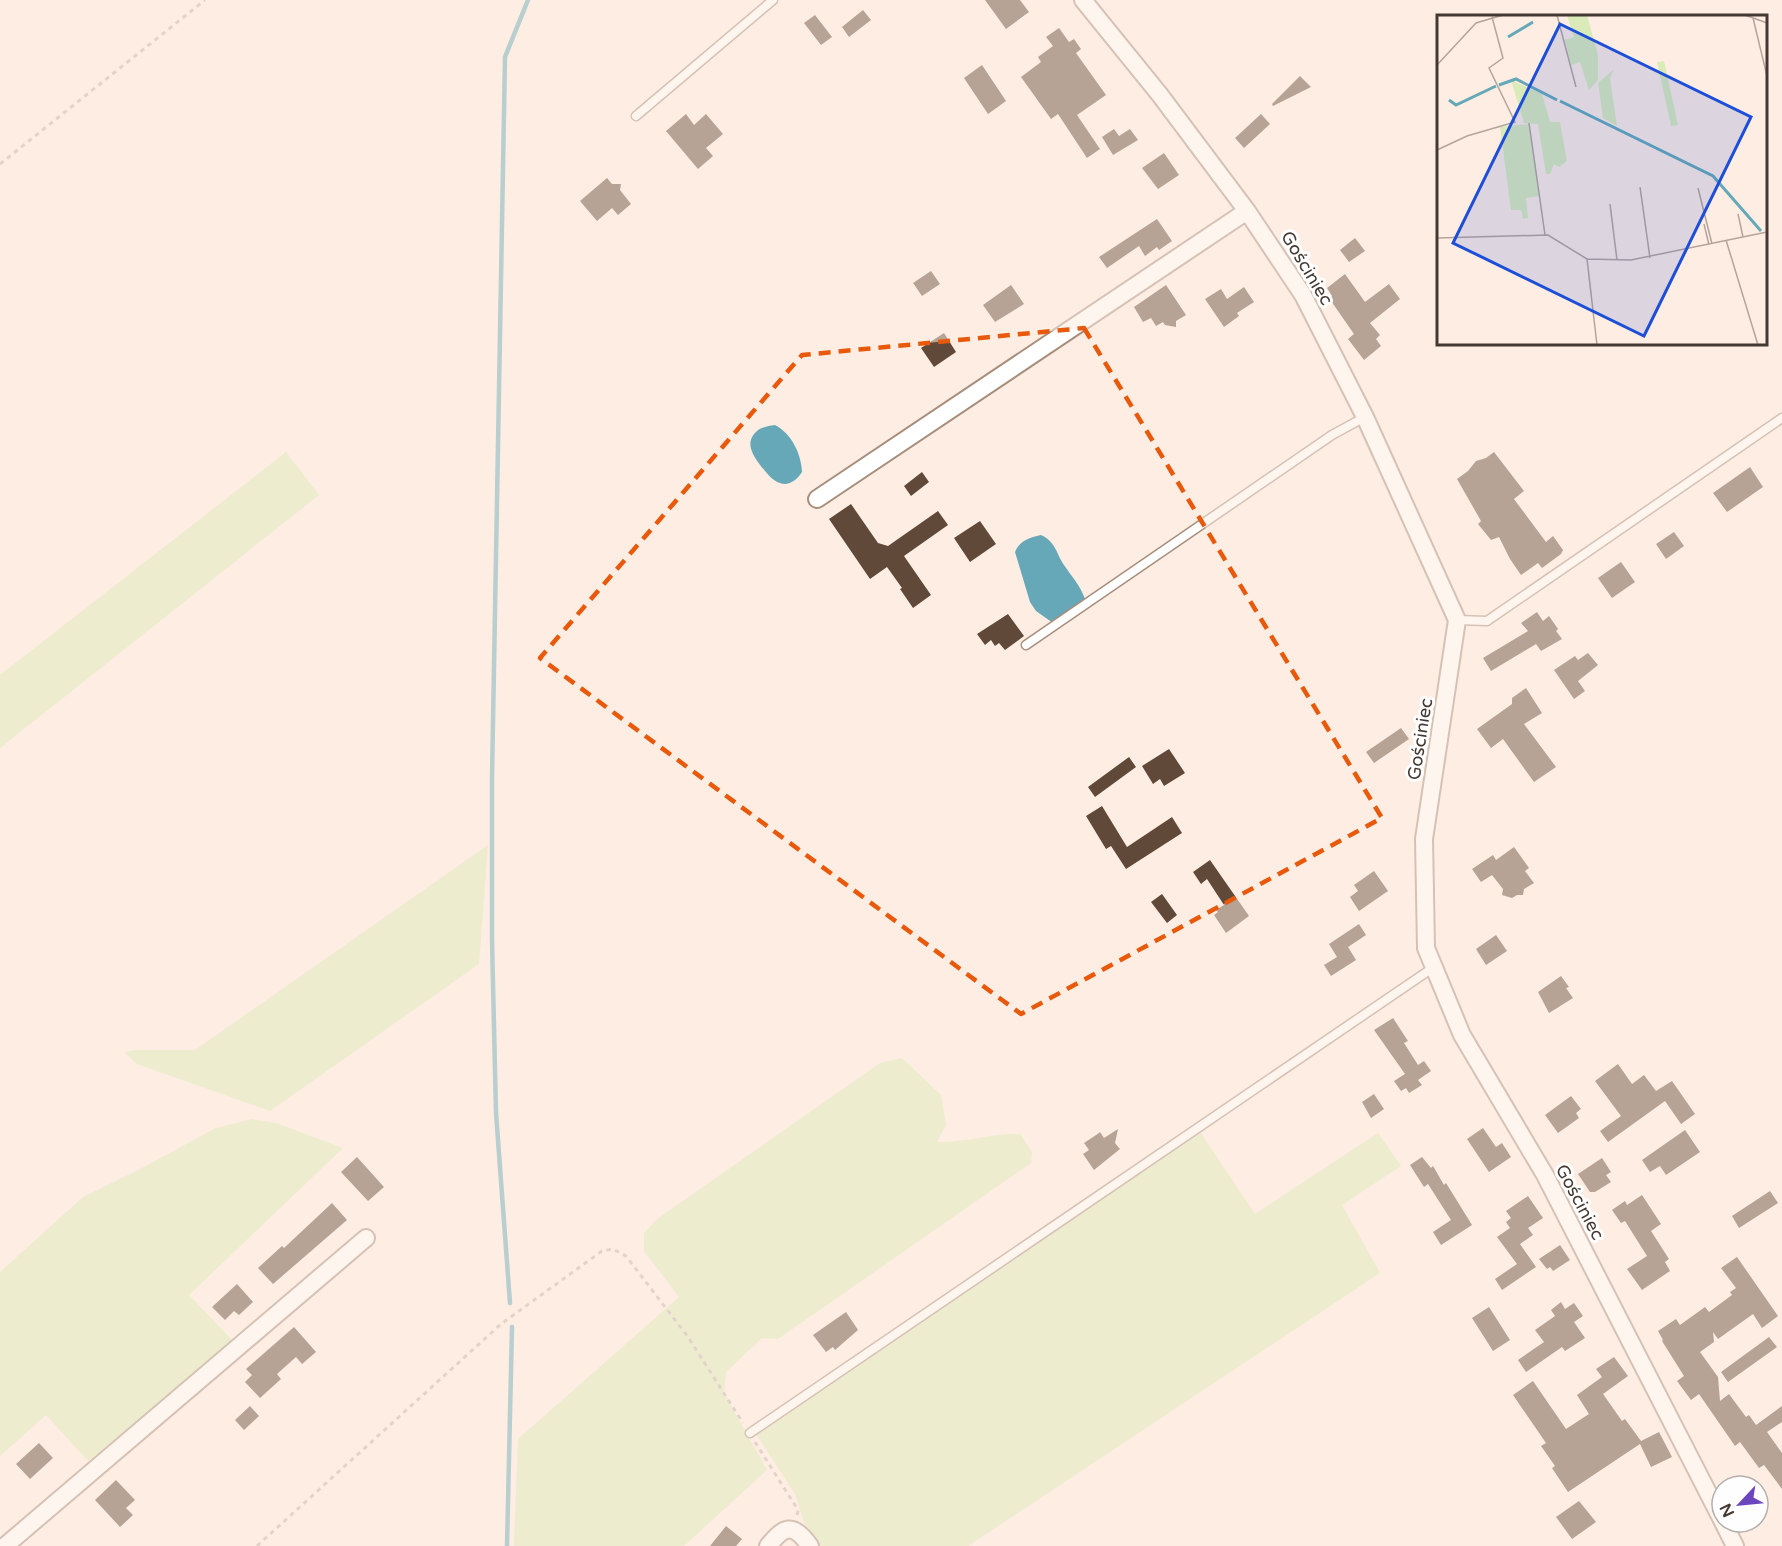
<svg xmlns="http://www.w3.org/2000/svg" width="1782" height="1546" font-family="'Varela Round',sans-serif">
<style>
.green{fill:#dbeab9}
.water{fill:#66a8b8}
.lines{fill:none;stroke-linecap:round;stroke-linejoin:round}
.stream{stroke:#66a8b8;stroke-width:4.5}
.building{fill:#604939}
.service-casing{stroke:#a78e7c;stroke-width:11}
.minor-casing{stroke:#a78e7c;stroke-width:20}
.path{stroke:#c4b5ab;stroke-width:3;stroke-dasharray:4.5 4.5;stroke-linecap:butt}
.service{stroke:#fff;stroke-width:8}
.minor{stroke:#fff;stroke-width:16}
.marked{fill:none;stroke:#e8590c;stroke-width:4.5;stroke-dasharray:12 8;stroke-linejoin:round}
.labels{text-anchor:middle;stroke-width:6;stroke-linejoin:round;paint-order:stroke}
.street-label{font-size:18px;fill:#443932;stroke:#fefefe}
.inset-river{fill:none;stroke:#66a8b8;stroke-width:3}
.inset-road{fill:none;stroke:#b4a59c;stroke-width:1.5}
.view{fill:#1d4ed8;fill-opacity:0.15;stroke:#1d4ed8;stroke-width:3}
.inset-edge{fill:none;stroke:#443932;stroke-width:3}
</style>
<rect width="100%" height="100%" fill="#feede2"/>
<path class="green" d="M 286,452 L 319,495 L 0,748 L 0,675 Z
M 488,845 L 479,964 L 270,1111 L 137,1064 L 124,1052 L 136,1050 L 195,1050 Z
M 902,1058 L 941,1095 L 946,1125 L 937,1142 C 966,1143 990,1133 1020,1134 L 1032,1152 L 1031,1163 L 778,1339 L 762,1338 L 726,1372 L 724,1393 L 767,1470 L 684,1546 L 514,1546 L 518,1439 L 679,1297 L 644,1251 L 644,1233 L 657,1219 L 880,1063 Z
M 252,1119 L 276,1123 L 343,1148 L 189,1295 L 234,1342 L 88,1461 L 46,1415 L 0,1456 L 0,1272 L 83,1197 L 142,1168 L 216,1128 Z
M 1200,1132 L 1255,1214 L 1378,1133 L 1401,1166 L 1342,1205 L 1380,1273 L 968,1546 L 820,1546 L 804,1522 L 795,1494 L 756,1434 Z"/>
<path class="water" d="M 775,425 C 792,434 801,454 802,472 C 790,490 777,486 765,471 C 756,460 742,444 757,431 C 761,427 769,426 775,425 Z
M 1041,535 C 1056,542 1056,553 1064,565 C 1072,577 1080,585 1085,599 L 1053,623 L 1036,611 L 1030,602 L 1015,552 C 1020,540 1029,538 1041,535 Z"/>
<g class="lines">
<path class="stream" d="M 510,1303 L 496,1113 L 492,940 L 492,778 L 505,57 L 528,0
M 507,1546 L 512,1327"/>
</g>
<path class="building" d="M 985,0 L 1020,0 L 1029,12 L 1006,29 Z
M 863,10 L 871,20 L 849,37 L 842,27 Z
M 815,15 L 832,37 L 821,45 L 804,23 Z
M 1059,28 L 1069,42 L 1074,39 L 1081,49 L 1076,53 L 1106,95 L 1077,115 L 1100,149 L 1087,158 L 1058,114 L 1051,119 L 1021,77 L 1041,62 L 1038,57 L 1053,46 L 1046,37 Z
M 982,65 L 1006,101 L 988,114 L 964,78 Z
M 1300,76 L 1311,87 L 1273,106 L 1272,104 Z
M 686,114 L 694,125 L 706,114 L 723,134 L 706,148 L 713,156 L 698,169 L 666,131 Z
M 1261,114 L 1270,124 L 1244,148 L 1235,138 Z
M 1114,129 L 1119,136 L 1130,129 L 1138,140 L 1113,155 L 1102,137 Z
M 1164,153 L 1179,175 L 1158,189 L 1142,168 Z
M 607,178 L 612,184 L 621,184 L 620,190 L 631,204 L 618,215 L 612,208 L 597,221 L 580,201 Z
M 1157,219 L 1172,241 L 1159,250 L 1157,247 L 1145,256 L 1139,246 L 1107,268 L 1099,257 Z
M 1355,238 L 1365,251 L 1349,262 L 1340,250 Z
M 931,271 L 940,284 L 922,296 L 913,283 Z
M 1345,274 L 1365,302 L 1389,284 L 1400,299 L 1370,323 L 1380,335 L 1376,339 L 1381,346 L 1364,360 L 1348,339 L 1354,334 L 1329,298 L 1332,296 L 1327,288 Z
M 1011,285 L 1024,304 L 995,322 L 983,305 Z
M 1166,285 L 1186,315 L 1176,321 L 1176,327 L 1165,325 L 1163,322 L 1156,326 L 1151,318 L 1143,322 L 1134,307 Z
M 1244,287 L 1254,302 L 1237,313 L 1239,316 L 1224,327 L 1205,299 L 1221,289 L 1227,299 Z
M 944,333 L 956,352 L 934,367 L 921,348 Z
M 1494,452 L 1524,491 L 1514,499 L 1546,542 L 1553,536 L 1563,550 L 1561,554 L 1542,568 L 1538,563 L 1521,575 L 1510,559 L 1499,537 L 1491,540 L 1478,524 L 1481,521 L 1457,479 L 1468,471 L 1476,461 L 1486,458 Z
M 1750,467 L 1763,487 L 1727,512 L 1713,493 Z
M 922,472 L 929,482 L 911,496 L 904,486 Z
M 851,504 L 878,543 L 888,546 L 938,511 L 948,525 L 904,556 L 931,595 L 913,608 L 900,589 L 902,588 L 887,567 L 870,579 L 829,519 Z
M 980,521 L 996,544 L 970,562 L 954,538 Z
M 1674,532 L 1684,546 L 1666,559 L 1656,544 Z
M 1621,562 L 1635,582 L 1612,598 L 1598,578 Z
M 1537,612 L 1543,621 L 1549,616 L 1558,629 L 1556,631 L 1562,639 L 1541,651 L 1536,644 L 1491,671 L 1483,658 L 1528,631 L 1521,623 Z
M 1008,614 L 1024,636 L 1005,650 L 999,643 L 995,646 L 991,640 L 985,645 L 977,634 Z
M 1588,653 L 1598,665 L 1578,681 L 1585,691 L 1574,699 L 1554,670 L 1575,656 L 1578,660 Z
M 1526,688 L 1542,713 L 1524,724 L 1556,767 L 1534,782 L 1503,739 L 1491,748 L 1477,729 L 1512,704 L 1512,698 Z
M 1401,728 L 1409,739 L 1374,763 L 1366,752 Z
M 1169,749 L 1185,773 L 1164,786 L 1160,779 L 1153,784 L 1142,766 Z
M 1129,757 L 1136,767 L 1095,797 L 1088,787 Z
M 1102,806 L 1127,847 L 1172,817 L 1182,833 L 1126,869 L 1111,846 L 1106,849 L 1086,816 Z
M 1514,847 L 1529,868 L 1525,871 L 1534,883 L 1524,889 L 1523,895 L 1517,895 L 1512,898 L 1502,895 L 1503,889 L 1492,875 L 1481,882 L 1472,869 L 1493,855 L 1496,860 Z
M 1210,860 L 1249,916 L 1226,933 L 1214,915 L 1218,912 L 1216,910 L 1224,905 L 1207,879 L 1201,884 L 1193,872 Z
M 1374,871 L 1388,891 L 1359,911 L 1350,897 L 1358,891 L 1354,885 Z
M 1162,894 L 1177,915 L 1167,923 L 1151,902 Z
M 1359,924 L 1366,935 L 1348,947 L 1356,960 L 1331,976 L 1324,965 L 1337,957 L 1329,944 Z
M 1496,935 L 1507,951 L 1486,965 L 1476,949 Z
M 1561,976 L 1569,987 L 1566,988 L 1573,998 L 1549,1013 L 1538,992 Z
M 1393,1018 L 1408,1041 L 1404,1043 L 1418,1065 L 1424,1061 L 1431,1071 L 1418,1080 L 1422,1085 L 1409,1093 L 1406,1088 L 1401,1091 L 1394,1081 L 1405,1074 L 1374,1030 Z
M 1618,1064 L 1632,1084 L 1644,1075 L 1656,1091 L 1672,1081 L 1695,1114 L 1681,1124 L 1665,1101 L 1608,1142 L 1600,1131 L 1621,1116 L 1595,1081 Z
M 1374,1094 L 1384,1109 L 1371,1118 L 1362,1102 Z
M 1571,1096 L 1581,1109 L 1576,1113 L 1579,1118 L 1558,1133 L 1545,1115 Z
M 1483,1128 L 1496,1147 L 1502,1143 L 1511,1157 L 1489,1172 L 1467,1139 Z
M 1118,1129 L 1115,1143 L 1120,1149 L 1094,1170 L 1083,1154 L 1089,1150 L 1084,1143 L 1099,1133 L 1100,1132 L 1104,1138 Z
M 1685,1130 L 1700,1152 L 1666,1175 L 1660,1166 L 1650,1172 L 1642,1160 Z
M 357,1157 L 384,1187 L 368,1201 L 341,1172 Z
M 1422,1157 L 1431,1168 L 1433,1166 L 1444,1185 L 1446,1183 L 1472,1225 L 1441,1245 L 1433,1232 L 1451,1220 L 1428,1184 L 1424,1187 L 1410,1165 Z
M 1602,1158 L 1611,1172 L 1606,1175 L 1611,1182 L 1595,1192 L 1590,1192 L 1578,1174 Z
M 1770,1191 L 1778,1203 L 1739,1228 L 1732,1216 Z
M 1642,1195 L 1661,1224 L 1651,1231 L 1669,1259 L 1665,1262 L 1670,1271 L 1642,1290 L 1627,1269 L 1647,1256 L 1625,1221 L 1621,1223 L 1612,1210 L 1625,1201 L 1627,1205 Z
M 1528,1196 L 1543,1218 L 1528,1228 L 1533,1235 L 1520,1244 L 1536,1267 L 1502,1290 L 1495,1279 L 1517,1264 L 1497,1237 L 1510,1228 L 1506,1222 L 1511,1218 L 1506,1211 Z
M 332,1203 L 347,1220 L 273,1284 L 258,1268 L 282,1246 L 284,1248 Z
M 1560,1245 L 1570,1260 L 1553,1271 L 1550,1267 L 1547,1269 L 1539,1259 Z
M 1737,1257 L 1778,1316 L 1762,1328 L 1753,1314 L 1718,1339 L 1713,1332 L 1714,1342 L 1700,1352 L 1718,1377 L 1720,1401 L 1729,1394 L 1746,1417 L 1749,1415 L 1756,1425 L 1782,1406 L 1782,1422 L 1767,1432 L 1782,1453 L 1782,1489 L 1764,1465 L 1759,1468 L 1740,1442 L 1735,1446 L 1699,1394 L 1691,1400 L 1677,1381 L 1684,1376 L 1662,1341 L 1663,1340 L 1658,1331 L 1676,1319 L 1680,1325 L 1705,1307 L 1709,1312 L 1732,1295 L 1730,1292 L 1736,1288 L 1721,1268 Z
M 237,1284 L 253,1302 L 239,1315 L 234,1311 L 225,1320 L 212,1307 Z
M 1561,1302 L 1565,1309 L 1574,1303 L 1583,1316 L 1574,1322 L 1585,1338 L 1565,1351 L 1562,1347 L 1526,1372 L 1518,1360 L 1544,1342 L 1535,1330 L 1555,1316 L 1551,1310 Z
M 1489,1307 L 1510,1340 L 1493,1351 L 1472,1318 Z
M 846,1312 L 858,1330 L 835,1350 L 833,1347 L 826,1352 L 813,1335 Z
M 294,1327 L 316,1352 L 302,1364 L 296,1357 L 277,1374 L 281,1379 L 260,1398 L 245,1382 L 252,1375 L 246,1369 Z
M 1769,1337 L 1777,1347 L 1728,1382 L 1721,1372 Z
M 1614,1357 L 1628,1376 L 1603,1394 L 1622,1421 L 1625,1419 L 1641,1441 L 1659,1432 L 1672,1457 L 1651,1467 L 1640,1444 L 1568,1492 L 1552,1468 L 1555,1466 L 1541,1446 L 1546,1443 L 1513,1395 L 1533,1381 L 1566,1429 L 1589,1414 L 1577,1395 L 1602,1377 L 1596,1369 Z
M 250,1406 L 259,1416 L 244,1430 L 235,1420 Z
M 39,1443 L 53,1458 L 30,1479 L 16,1464 Z
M 116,1480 L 135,1500 L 126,1508 L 133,1515 L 120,1527 L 95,1500 Z
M 1579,1501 L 1596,1522 L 1572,1539 L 1556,1517 Z
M 726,1526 L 742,1539 L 736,1546 L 710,1546 Z"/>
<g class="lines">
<g class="service-casing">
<path id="service" d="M 636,116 L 773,0
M 1457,620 L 1487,621 L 1782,418
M 1026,645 L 1332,435 L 1365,417
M 750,1433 L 1434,967"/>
</g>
<g class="minor-casing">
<path id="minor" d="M 1083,0 L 1160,95 L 1247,211 L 1303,295 L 1365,417 L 1457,620 L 1424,839 L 1426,948 L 1462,1035 L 1545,1175 L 1722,1520
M 817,499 L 1247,211
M 1723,1522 L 1735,1546
M 5,1546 L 366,1238
M 768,1546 C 785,1525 793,1523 810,1546"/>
</g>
<path class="path" d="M 0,164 L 205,0
M 755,1442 L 798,1510 L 797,1516
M 257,1546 L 501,1324 L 602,1251 L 613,1249 L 626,1256 L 688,1337 L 743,1423"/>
<use href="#service" class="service"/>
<use href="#minor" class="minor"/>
</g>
<path d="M0 0H1782V1546H0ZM 1084,328 L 1382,818 L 1021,1014 L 540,658 L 802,355 Z" fill="#feede2" fill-opacity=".55" fill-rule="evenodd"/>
<path class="marked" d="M 1084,328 L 1382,818 L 1021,1014 L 540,658 L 802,355 Z"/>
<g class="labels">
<g class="street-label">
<text transform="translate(1307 268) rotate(59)" y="6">Gościniec</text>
<text transform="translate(1420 739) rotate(-81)" y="6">Gościniec</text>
<text transform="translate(1580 1202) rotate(62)" y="6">Gościniec</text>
</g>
</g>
<g transform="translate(1437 15)">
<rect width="330" height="330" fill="#feede2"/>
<path d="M 130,0 L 150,0 L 161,40 L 161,65 L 152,75 L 143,47 L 134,50 L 128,25 L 137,22 ZM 227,46 L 241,110 L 234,111 L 220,47 ZM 177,54 L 173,63 L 180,111 L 166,103 L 161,68 ZM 74,65 L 105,79 L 113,107 L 123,107 L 130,146 L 122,152 L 117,149 L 113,159 L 109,159 L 101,109 L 87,108 ZM 92,109 L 102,181 L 89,183 L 91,203 L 86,204 L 84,195 L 74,195 L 63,112 Z" fill="#dbeab9"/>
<path class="inset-river" d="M 71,22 L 96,7M 62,70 L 79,64 L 120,85M 12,85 L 19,90 L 59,71M 123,86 L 276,161 L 324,216"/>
<path class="inset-road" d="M 120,0 L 139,72M 308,0 L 330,8M 316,3 L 330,61M 0,50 L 39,8 L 66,0M 92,108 L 108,220M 0,135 L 30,121 L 78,107 L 52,53 L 66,43 L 55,2M 203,172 L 213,243M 261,173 L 275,229M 173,189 L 180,245M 301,199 L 306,222M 267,209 L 272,230M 0,223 L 111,220 L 150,244 L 194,245 L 330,217M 289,225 L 321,330M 150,244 L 160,330"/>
<path class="view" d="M 123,9 L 314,102 L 207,321 L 16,228 Z"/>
<rect width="330" height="330" class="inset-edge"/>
</g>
<g transform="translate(1740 1504) rotate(244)"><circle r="28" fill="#fefefe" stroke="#b4afac" stroke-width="1.5"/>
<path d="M0-4.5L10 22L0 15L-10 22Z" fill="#6c46bf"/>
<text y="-9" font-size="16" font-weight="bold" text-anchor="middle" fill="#443932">N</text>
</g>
</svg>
